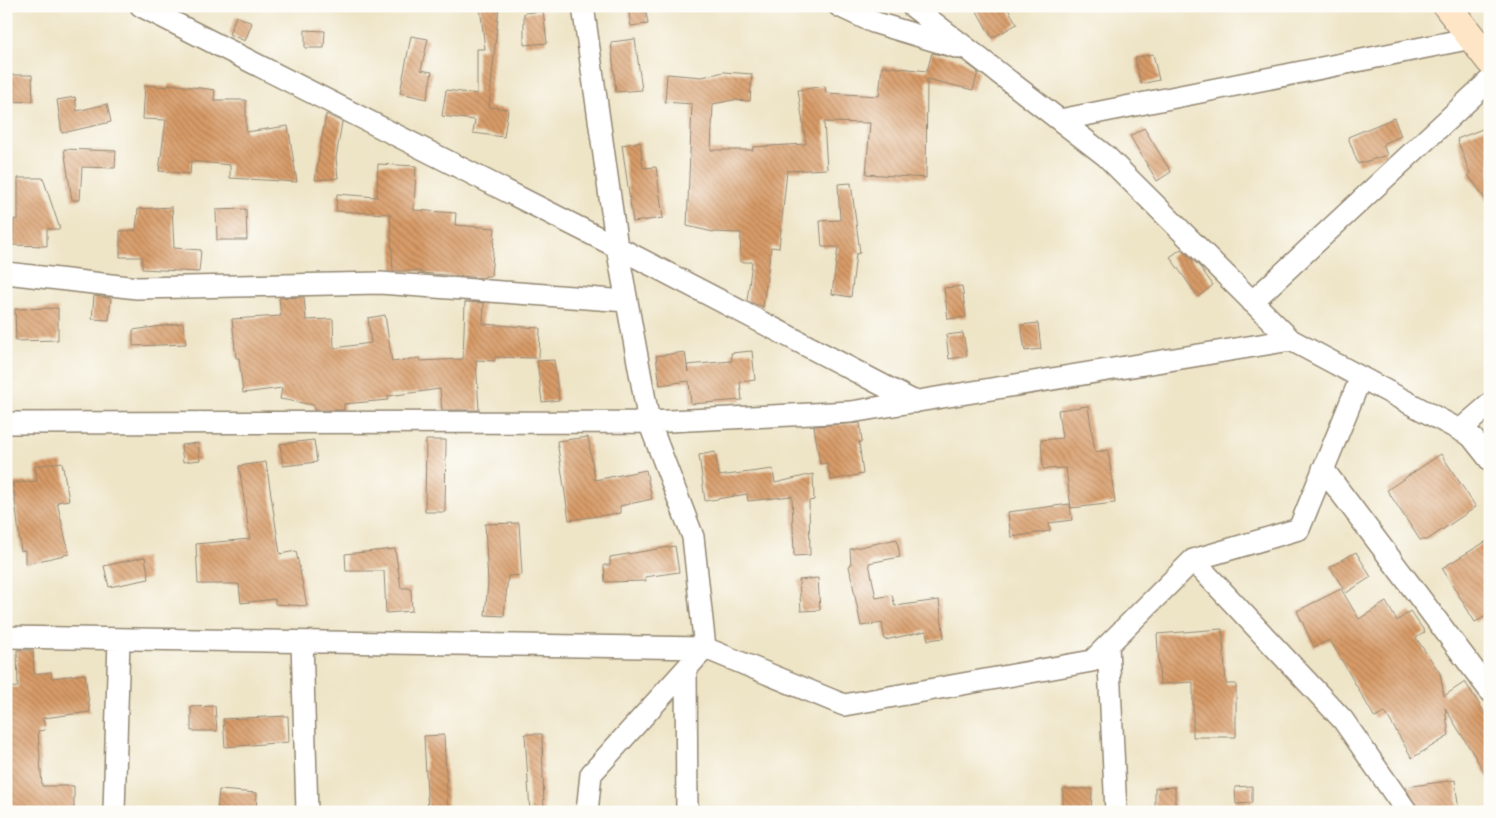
<svg xmlns="http://www.w3.org/2000/svg" width="1496" height="818" font-family="'Shantell Sans',sans-serif">
<style>
.building{fill:url(#building-back-hatch)}
.lines{fill:none;stroke-linecap:round;stroke-linejoin:round}
.street-casing{stroke:#948772;stroke-width:24}
.secondary-casing{stroke:#948772;stroke-width:30}
.street{stroke:#fff;stroke-width:21}
.secondary{stroke:#fde5c5;stroke-width:28}
</style>
<defs>
<pattern id="building-back-hatch" width="6" height="6" patternUnits="userSpaceOnUse" patternTransform="scale(1.25)"><rect width="6" height="6" fill="#d89b68"/><path d="M-1 5l2 2M0 0l6 6M5-1l2 2" fill="none" stroke="#b07f55"/></pattern>
</defs>
<rect width="100%" height="100%" fill="#fdfcf7"/>
<filter id="ink" filterUnits="userSpaceOnUse"><feTurbulence type="fractalNoise" baseFrequency=".02" numOctaves="2"/><feDisplacementMap in="SourceGraphic" scale="10" xChannelSelector="R" yChannelSelector="G"/><feConvolveMatrix kernelMatrix="1 2 1 2 8 2 1 2 1" color-interpolation-filters="sRGB"/></filter>
<filter id="wash" filterUnits="userSpaceOnUse"><feTurbulence type="fractalNoise" baseFrequency=".0096" numOctaves="4" result="noise"/><feDisplacementMap in="SourceGraphic" scale="20" xChannelSelector="R" yChannelSelector="G"/><feGaussianBlur stdDeviation="1.12" result="paint"/><feColorMatrix in="noise" values="0 0 0 0 0 0 0 0 0 0 0 0 0 0 0 0 0 1.4 0 .05"/><feComposite in="paint" operator="in"/></filter>
<g filter="url(#wash)">
<rect width="100%" height="100%" fill="#eee4c6"/>
<g id="blocks">
<path class="building" d="M 480,6 L 499,6 L 489,107 L 508,109 L 504,137 L 473,133 L 475,120 L 442,116 L 446,90 L 477,94 L 477,49 L 485,49 Z
M 628,6 L 645,6 L 648,24 L 631,26 Z
M 974,6 L 1006,6 L 1017,24 L 992,38 Z
M 543,11 L 547,43 L 524,45 L 524,13 Z
M 236,16 L 252,23 L 245,41 L 229,34 Z
M 305,30 L 325,31 L 324,48 L 305,48 Z
M 411,36 L 428,39 L 421,70 L 432,72 L 427,99 L 400,93 Z
M 635,39 L 642,90 L 616,92 L 611,42 Z
M 932,53 L 962,60 L 978,72 L 973,90 L 927,79 L 926,178 L 866,174 L 870,123 L 824,122 L 827,169 L 787,171 L 779,248 L 771,247 L 763,307 L 747,301 L 752,262 L 740,262 L 741,233 L 713,232 L 687,226 L 692,104 L 665,102 L 667,74 L 702,77 L 724,72 L 752,74 L 750,101 L 733,100 L 713,104 L 711,150 L 753,150 L 753,147 L 806,144 L 798,90 L 825,86 L 826,93 L 879,96 L 882,66 L 927,71 Z
M 1153,54 L 1159,80 L 1141,84 L 1135,58 Z
M 10,75 L 32,75 L 33,101 L 11,102 Z
M 169,84 L 215,90 L 214,100 L 246,100 L 246,132 L 288,126 L 297,182 L 230,178 L 230,165 L 191,161 L 190,174 L 159,171 L 166,120 L 143,119 L 145,85 L 168,87 Z
M 75,97 L 77,111 L 107,104 L 111,122 L 62,133 L 57,100 Z
M 326,114 L 342,122 L 336,158 L 338,178 L 315,180 Z
M 1394,118 L 1401,136 L 1383,144 L 1387,155 L 1358,164 L 1348,137 Z
M 1490,126 L 1490,205 L 1468,175 L 1470,173 L 1457,139 Z
M 1144,128 L 1171,172 L 1157,181 L 1130,136 Z
M 640,142 L 643,168 L 656,167 L 663,218 L 633,222 L 622,145 Z
M 64,149 L 116,151 L 115,168 L 82,167 L 80,200 L 72,200 Z
M 378,164 L 416,166 L 414,210 L 456,213 L 455,225 L 495,228 L 491,276 L 485,276 L 485,278 L 421,273 L 421,271 L 393,271 L 390,214 L 336,211 L 337,194 L 377,197 Z
M 18,178 L 43,178 L 60,229 L 47,229 L 47,246 L 12,245 L 14,219 L 18,220 Z
M 851,183 L 860,253 L 856,254 L 851,297 L 832,294 L 838,247 L 822,247 L 820,221 L 840,220 L 838,184 Z
M 172,207 L 174,248 L 201,250 L 199,272 L 142,269 L 142,257 L 120,257 L 120,231 L 136,230 L 138,209 Z
M 246,209 L 247,240 L 217,240 L 216,210 Z
M 1181,249 L 1200,267 L 1213,285 L 1198,297 L 1170,257 Z
M 962,286 L 966,317 L 948,319 L 944,288 Z
M 94,296 L 111,298 L 109,320 L 92,319 Z
M 304,297 L 306,320 L 333,319 L 334,348 L 371,343 L 368,318 L 385,315 L 392,362 L 419,358 L 420,361 L 463,359 L 465,302 L 484,303 L 483,324 L 540,328 L 539,358 L 495,357 L 495,361 L 476,360 L 479,410 L 442,410 L 440,389 L 388,396 L 388,400 L 344,404 L 344,410 L 314,410 L 314,405 L 280,399 L 282,388 L 243,393 L 239,358 L 236,358 L 232,319 L 281,316 L 279,298 Z
M 58,308 L 58,340 L 16,341 L 15,309 Z
M 183,323 L 186,344 L 133,346 L 133,330 Z
M 1038,323 L 1041,349 L 1025,351 L 1021,325 Z
M 963,333 L 967,356 L 949,359 L 946,335 Z
M 752,351 L 755,380 L 740,382 L 742,400 L 691,404 L 689,381 L 660,385 L 656,356 L 685,352 L 688,372 L 687,365 L 732,361 L 731,353 Z
M 554,360 L 559,400 L 542,402 L 537,361 Z
M 1088,406 L 1095,452 L 1108,450 L 1115,503 L 1071,508 L 1066,468 L 1043,469 L 1041,440 L 1062,438 L 1058,410 Z
M 860,423 L 862,442 L 859,442 L 863,474 L 831,480 L 827,463 L 820,464 L 814,426 Z
M 588,437 L 595,480 L 646,470 L 652,499 L 620,506 L 620,513 L 569,520 L 557,441 Z
M 314,440 L 317,462 L 283,466 L 280,444 Z
M 426,440 L 446,440 L 445,512 L 425,512 Z
M 198,443 L 200,460 L 183,462 L 181,445 Z
M 715,452 L 719,476 L 773,469 L 775,483 L 813,474 L 814,500 L 809,501 L 810,555 L 794,556 L 792,496 L 748,501 L 747,494 L 705,501 L 699,455 Z
M 1441,454 L 1476,507 L 1427,540 L 1420,540 L 1387,490 Z
M 62,462 L 69,500 L 57,502 L 69,554 L 25,564 L 25,550 L 21,551 L 13,483 L 37,481 L 35,466 Z
M 266,462 L 280,554 L 296,551 L 307,606 L 275,604 L 275,599 L 241,603 L 239,584 L 198,584 L 196,544 L 250,539 L 239,466 Z
M 1070,504 L 1072,520 L 1049,523 L 1050,531 L 1011,537 L 1008,512 Z
M 519,523 L 522,575 L 508,576 L 504,616 L 485,615 L 488,583 L 485,524 Z
M 897,539 L 900,557 L 869,563 L 876,598 L 892,595 L 895,606 L 939,600 L 944,638 L 928,640 L 926,631 L 885,640 L 882,623 L 861,626 L 849,566 L 851,565 L 850,549 Z
M 1490,539 L 1490,614 L 1475,622 L 1442,568 Z
M 675,546 L 679,572 L 645,577 L 646,581 L 605,582 L 604,565 L 610,565 L 610,557 Z
M 395,549 L 401,588 L 411,588 L 412,611 L 386,613 L 384,571 L 346,571 L 345,554 Z
M 1356,552 L 1371,577 L 1346,593 L 1330,567 Z
M 145,557 L 149,579 L 109,587 L 104,566 Z
M 818,578 L 820,610 L 801,611 L 799,580 Z
M 1341,589 L 1359,619 L 1386,602 L 1397,621 L 1410,611 L 1425,632 L 1416,638 L 1440,673 L 1444,696 L 1465,682 L 1490,721 L 1490,781 L 1445,708 L 1449,736 L 1412,758 L 1385,712 L 1375,718 L 1330,640 L 1314,647 L 1297,611 Z
M 1222,629 L 1226,684 L 1236,684 L 1236,737 L 1193,737 L 1193,682 L 1160,684 L 1157,634 Z
M 17,650 L 33,650 L 34,674 L 51,672 L 52,678 L 85,674 L 90,712 L 43,718 L 45,730 L 38,731 L 42,786 L 74,786 L 74,812 L 6,812 L 6,688 L 18,687 Z
M 215,706 L 217,731 L 191,731 L 191,707 Z
M 288,716 L 289,742 L 225,747 L 223,719 Z
M 525,734 L 542,734 L 544,812 L 530,812 Z
M 444,735 L 448,812 L 428,812 L 424,736 Z
M 1455,780 L 1459,812 L 1419,812 L 1405,787 Z
M 1252,786 L 1252,803 L 1236,804 L 1235,787 Z
M 1175,787 L 1175,812 L 1155,812 L 1155,788 Z
M 1063,789 L 1092,789 L 1091,812 L 1063,812 Z
M 219,790 L 257,793 L 256,812 L 217,812 Z"/>
</g>
</g>
<g filter="url(#ink)">
<use href="#blocks" fill-opacity="0" stroke="#948772" stroke-width="1"/>
<g class="lines">
<g class="street-casing">
<path id="street" d="M 141,6 L 617,247 L 915,402
M 583,6 L 617,247 L 649,422 L 693,537 L 705,648 L 591,774 L 587,812
M 839,6 L 873,22 L 959,48
M 912,6 L 1106,156 L 1291,340 L 1471,436 L 1490,460
M 1060,120 L 1472,38
M 6,273 L 137,288 L 380,283 L 627,301
M 1252,302 L 1490,80
M 6,423 L 649,422 L 851,412 L 1291,340
M 1460,430 L 1490,404
M 1323,469 L 1490,691
M 1193,560 L 1343,720 L 1407,812
M 6,637 L 705,648 L 844,705 L 1092,661 L 1193,560 L 1299,529 L 1361,377
M 302,642 L 307,812
M 1108,645 L 1116,812
M 686,669 L 687,812
M 114,812 L 119,639"/>
</g>
<g class="secondary-casing">
<path id="secondary" d="M 1447,6 L 1490,61"/>
</g>
<use href="#street" class="street"/>
<use href="#secondary" class="secondary"/>
</g>
</g>
<rect width="1496" height="818" fill="none" stroke="#fdfcf7" stroke-width="25"/>
</svg>
